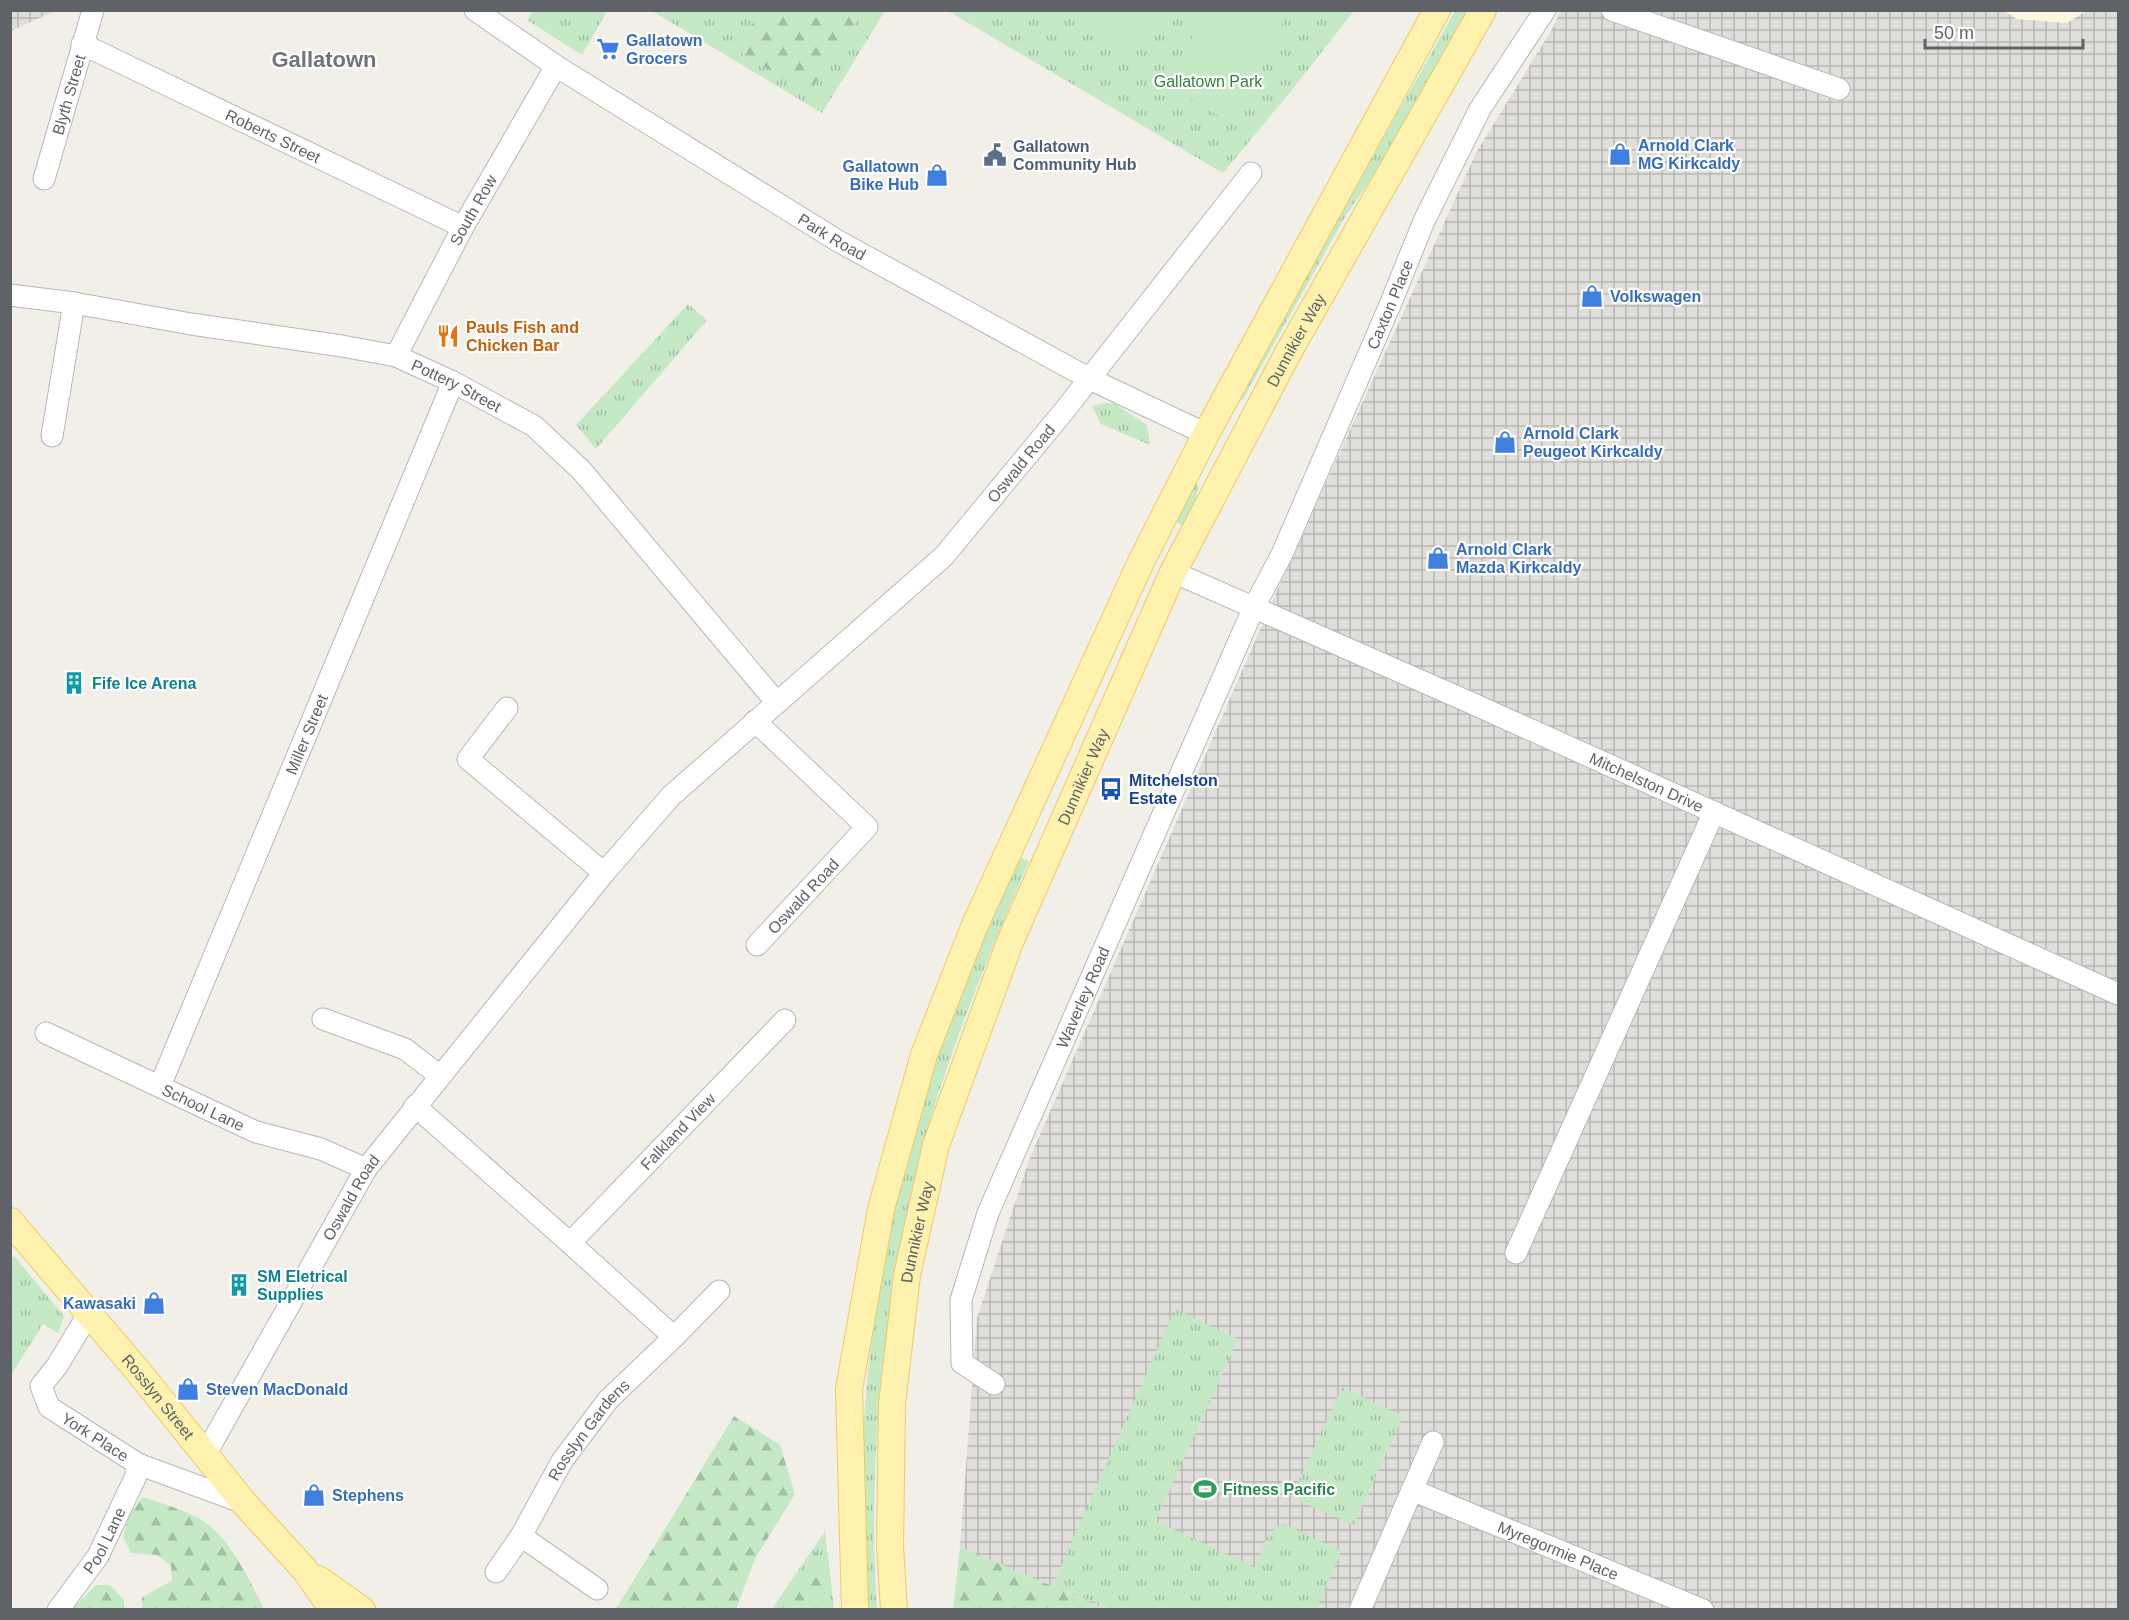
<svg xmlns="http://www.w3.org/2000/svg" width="2129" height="1620" font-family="Helvetica,sans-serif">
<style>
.commercial{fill:#fef7e0}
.industrial{fill:url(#industrial-grid)}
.grass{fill:url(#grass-tufts)}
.forest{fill:url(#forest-firs)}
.pitch{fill:#c5e8c5}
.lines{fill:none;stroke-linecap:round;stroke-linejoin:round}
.minor-casing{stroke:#b5b8bc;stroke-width:23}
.major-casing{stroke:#f2c960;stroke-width:28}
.minor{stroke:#fff;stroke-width:21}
.major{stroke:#fff2af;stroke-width:26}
.labels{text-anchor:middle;stroke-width:4.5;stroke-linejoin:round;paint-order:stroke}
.shop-label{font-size:16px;font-weight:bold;fill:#366cbe;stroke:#fff;text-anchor:start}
.park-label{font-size:16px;fill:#348238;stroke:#fff}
.street-label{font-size:16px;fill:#5f6368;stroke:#fff}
.service-label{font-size:16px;font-weight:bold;fill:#4e5e75;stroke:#fff;text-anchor:start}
.food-label{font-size:16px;font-weight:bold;fill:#c56008;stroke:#fff;text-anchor:start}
.culture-label{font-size:16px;font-weight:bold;fill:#0d838f;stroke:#fff;text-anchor:start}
.transit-label{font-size:16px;font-weight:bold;fill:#164399;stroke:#fff;text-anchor:start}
.leisure-label{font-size:16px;font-weight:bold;fill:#27864d;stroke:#fff;text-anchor:start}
.district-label{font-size:22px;font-weight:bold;fill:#70757a;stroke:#fff}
</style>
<defs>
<pattern id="industrial-grid" width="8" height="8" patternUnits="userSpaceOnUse" patternTransform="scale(1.5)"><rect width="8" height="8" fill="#e0deda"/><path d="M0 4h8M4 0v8" fill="none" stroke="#b9b8b5"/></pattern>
<pattern id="grass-tufts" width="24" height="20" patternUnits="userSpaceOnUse" patternTransform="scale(1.5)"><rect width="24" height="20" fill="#c5e8c5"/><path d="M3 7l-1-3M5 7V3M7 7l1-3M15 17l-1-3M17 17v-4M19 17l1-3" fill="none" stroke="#a3c0a4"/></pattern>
<pattern id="forest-firs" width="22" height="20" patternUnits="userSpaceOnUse" patternTransform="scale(1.5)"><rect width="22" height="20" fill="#c5e8c5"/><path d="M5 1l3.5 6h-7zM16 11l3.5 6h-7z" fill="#a3c0a4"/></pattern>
</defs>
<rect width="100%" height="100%" fill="#f1efe8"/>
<path class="commercial" d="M 2003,11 L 2086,11 L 2067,23 L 2016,19 Z"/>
<path class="industrial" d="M 11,10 L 55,10 L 55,11 L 11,31 Z
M 2003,10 L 2016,19 L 2067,23 L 2086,11 L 2118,11 L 2118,1609 L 1106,1609 L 960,1547 L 977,1318 L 1029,1160 L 1279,586 L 1476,153 L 1554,26 L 1560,11 Z"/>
<path class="grass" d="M 533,11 L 533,10 L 607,11 L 582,55 L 527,20 Z
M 652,11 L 885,11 L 822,113 Z
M 948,11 L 1354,11 L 1291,91 L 1223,173 Z
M 1455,11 L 1473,11 L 1391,151 L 1346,215 L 1243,399 L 1240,400 L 1238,396 Z
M 688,304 L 707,320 L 596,449 L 576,425 Z
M 1106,403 L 1115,404 L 1147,425 L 1150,445 L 1101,424 L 1092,406 Z
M 1193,481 L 1199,486 L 1194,506 L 1183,526 L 1175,521 Z
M 1021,858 L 1029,861 C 992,947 956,1034 929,1124 C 919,1157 912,1192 905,1226 C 880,1351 868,1482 877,1609 L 863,1610 L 862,1445 L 868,1370 L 883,1262 L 902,1171 L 937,1053 L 1001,889 Z
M 14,1256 L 64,1316 L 58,1333 L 43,1324 L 11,1375 L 10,1259 Z
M 1175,1309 L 1238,1339 L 1156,1521 L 1254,1567 C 1262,1553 1266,1528 1284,1524 L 1342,1551 L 1316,1609 L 1114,1609 L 1052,1586 Z
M 1342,1387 L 1403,1416 L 1354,1525 L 1299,1501 L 1295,1496 L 1295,1489 Z
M 825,1531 L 834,1609 L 772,1609 Z"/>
<path class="forest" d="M 762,11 L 762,10 L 863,11 L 809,93 L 734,49 Z
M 734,1416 L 780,1445 L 795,1494 L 756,1557 L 736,1609 L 616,1609 Z
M 142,1497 C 160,1503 187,1510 203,1521 C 231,1539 250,1581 264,1609 L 142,1609 L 142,1597 L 172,1581 L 171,1566 L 157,1555 L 131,1553 L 123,1537 L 129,1516 Z
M 960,1547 L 1106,1609 L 953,1609 Z
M 816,1552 L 824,1566 L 823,1609 L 779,1609 Z
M 96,1585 L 110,1585 L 124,1600 L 124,1609 L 71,1610 Z"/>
<path class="pitch" d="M 1209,10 L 1290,11 L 1224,119 L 1165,83 Z
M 1058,11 L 1155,11 L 1130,53 Z"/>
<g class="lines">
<g class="minor-casing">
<g id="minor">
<path id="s1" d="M 475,10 L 556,66 L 838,241 L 1090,379 L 1206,434"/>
<path d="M 1612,10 L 1839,89"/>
<path id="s2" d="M 82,44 L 463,227"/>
<path id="s3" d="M 44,179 L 93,10"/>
<path id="s4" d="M 10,295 L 74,303 L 191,324 L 342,346 L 396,356 L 453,382 L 534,426 L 582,471 L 777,703"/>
<path id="s5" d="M 396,356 L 463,227 L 556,66"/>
<path d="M 52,436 L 74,303"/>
<path id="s6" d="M 1173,572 L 1469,702 L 2118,994"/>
<path d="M 507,708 L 468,759 L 604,873"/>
<path d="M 755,721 L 867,827 L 757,945"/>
<path d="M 323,1019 L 405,1049 L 440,1076"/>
<path id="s7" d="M 46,1033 L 256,1132 L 321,1149 L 366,1169"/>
<path id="s8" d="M 160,1086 L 453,382"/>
<path id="s9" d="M 415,1106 L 570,1243 L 785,1020"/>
<path d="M 570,1243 L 674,1337 L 719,1291"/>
<path d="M 1516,1253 L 1714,812"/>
<path id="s10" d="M 89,1313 L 57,1366 L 41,1386 L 49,1407 L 138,1464 L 244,1503"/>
<path id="s11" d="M 994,1384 L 962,1363 L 961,1300 L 988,1213 L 1254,607 L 1282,554 L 1390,305 L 1424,221 L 1480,109 L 1545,10"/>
<path id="s12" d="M 205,1455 L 366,1169 L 604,873 L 671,796 L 944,556 L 1064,411 L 1251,173"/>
<path id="s13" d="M 1412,1490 L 1703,1610"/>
<path d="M 521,1536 L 597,1589"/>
<path id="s14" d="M 496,1572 L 521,1536 L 562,1461 L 608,1400 L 674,1337"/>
<path id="s15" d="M 58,1610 L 98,1556 L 135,1478 L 138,1464"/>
<path d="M 1360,1610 L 1433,1442"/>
</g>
</g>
<g class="major-casing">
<g id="major">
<path id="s16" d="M 10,1221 L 137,1370 L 244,1503 L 305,1570 L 333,1610"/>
<path d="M 318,1579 L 362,1610"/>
<path d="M 855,1610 L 849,1389 L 881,1209 L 924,1055 L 974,927 L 1141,562 L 1206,434 L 1437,10"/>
<path id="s17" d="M 894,1610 L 890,1547 L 892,1404 L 907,1275 L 936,1145 L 1010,942 L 1173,572 L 1288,353 L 1483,10"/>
</g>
</g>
<use href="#minor" class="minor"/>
<use href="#major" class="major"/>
</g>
<defs>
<g id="supermarket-bare" transform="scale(1.8)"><path d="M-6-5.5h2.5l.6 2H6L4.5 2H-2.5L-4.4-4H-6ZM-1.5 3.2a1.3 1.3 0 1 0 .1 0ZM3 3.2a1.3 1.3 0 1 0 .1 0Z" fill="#3f7fe0" stroke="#fff" stroke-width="2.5" paint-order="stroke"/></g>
<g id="shop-bare" transform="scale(1.8)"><path d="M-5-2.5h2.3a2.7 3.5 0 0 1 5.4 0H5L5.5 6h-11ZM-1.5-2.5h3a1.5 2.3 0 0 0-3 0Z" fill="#3f7fe0" stroke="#fff" stroke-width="2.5" paint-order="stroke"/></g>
<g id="civic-bare" transform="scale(1.8)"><path d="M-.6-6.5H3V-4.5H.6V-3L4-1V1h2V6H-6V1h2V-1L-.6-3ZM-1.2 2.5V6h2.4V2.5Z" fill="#5c6f8a" stroke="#fff" stroke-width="2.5" paint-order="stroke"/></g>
<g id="restaurant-bare" transform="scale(1.8)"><path d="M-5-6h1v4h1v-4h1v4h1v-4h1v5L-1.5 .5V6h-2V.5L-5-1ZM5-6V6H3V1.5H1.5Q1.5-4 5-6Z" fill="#e8710a" stroke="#fff" stroke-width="2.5" paint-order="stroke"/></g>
<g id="building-bare" transform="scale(1.8)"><path d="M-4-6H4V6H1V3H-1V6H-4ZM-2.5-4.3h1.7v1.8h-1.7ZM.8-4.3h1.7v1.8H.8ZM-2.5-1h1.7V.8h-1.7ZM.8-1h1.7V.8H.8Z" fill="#0f9aa8" stroke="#fff" stroke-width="2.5" paint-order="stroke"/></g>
<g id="bus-bare" transform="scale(1.8)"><path d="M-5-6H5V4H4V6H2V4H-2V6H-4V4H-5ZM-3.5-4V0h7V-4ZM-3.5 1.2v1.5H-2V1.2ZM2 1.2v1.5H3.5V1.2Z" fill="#1a4fb4" stroke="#fff" stroke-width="2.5" paint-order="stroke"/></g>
<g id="stadium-bare" transform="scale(1.8)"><path d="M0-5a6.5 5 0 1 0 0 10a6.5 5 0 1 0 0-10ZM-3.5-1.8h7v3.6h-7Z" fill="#2e9e5b" stroke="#fff" stroke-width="2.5" paint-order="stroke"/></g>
</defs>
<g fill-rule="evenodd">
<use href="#supermarket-bare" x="608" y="49"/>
<use href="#shop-bare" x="1620" y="154"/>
<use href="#civic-bare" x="995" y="155"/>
<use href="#shop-bare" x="937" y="175"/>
<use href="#shop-bare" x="1592" y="296"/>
<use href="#restaurant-bare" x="448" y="336"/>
<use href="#shop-bare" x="1505" y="442"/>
<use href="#shop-bare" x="1438" y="558"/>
<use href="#building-bare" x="74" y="683"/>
<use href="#bus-bare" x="1111" y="789"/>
<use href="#building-bare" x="239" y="1285"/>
<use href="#shop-bare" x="154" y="1303"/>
<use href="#shop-bare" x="188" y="1389"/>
<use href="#stadium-bare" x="1205" y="1489"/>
<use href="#shop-bare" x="314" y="1495"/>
</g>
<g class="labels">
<g class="shop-label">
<text x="626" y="46">Gallatown<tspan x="626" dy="18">Grocers</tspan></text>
<text x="1638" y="151">Arnold Clark<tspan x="1638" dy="18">MG Kirkcaldy</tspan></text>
<text x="919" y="172" text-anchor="end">Gallatown<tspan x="919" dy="18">Bike Hub</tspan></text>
<text x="1610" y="302">Volkswagen</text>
<text x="1523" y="439">Arnold Clark<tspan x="1523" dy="18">Peugeot Kirkcaldy</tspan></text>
<text x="1456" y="555">Arnold Clark<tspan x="1456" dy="18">Mazda Kirkcaldy</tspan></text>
<text x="136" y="1309" text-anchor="end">Kawasaki</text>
<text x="206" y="1395">Steven MacDonald</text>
<text x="332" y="1501">Stephens</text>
</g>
<g class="park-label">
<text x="1208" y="87">Gallatown Park</text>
</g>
<g class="street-label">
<text dy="6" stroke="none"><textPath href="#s3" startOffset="88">Blyth Street</textPath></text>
<text dy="6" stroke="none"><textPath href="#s2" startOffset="212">Roberts Street</textPath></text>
<text dy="6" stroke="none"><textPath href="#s5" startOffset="165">South Row</textPath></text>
<text dy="6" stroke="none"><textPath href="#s1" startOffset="423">Park Road</textPath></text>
<text dy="6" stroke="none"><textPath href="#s11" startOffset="1186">Caxton Place</textPath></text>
<text dy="6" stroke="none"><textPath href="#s17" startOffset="1352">Dunnikier Way</textPath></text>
<text dy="6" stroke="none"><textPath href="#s4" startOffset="458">Pottery Street</textPath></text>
<text dy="6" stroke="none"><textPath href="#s12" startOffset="1294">Oswald Road</textPath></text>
<text dy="6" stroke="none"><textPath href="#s8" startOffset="381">Miller Street</textPath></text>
<text dy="6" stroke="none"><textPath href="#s17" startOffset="866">Dunnikier Way</textPath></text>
<text dy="6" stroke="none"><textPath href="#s6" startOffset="518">Mitchelston Drive</textPath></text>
<text transform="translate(803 896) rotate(-47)" y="6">Oswald Road</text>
<text dy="6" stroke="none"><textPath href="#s11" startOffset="428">Waverley Road</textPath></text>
<text dy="6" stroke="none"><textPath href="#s7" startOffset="174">School Lane</textPath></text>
<text dy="6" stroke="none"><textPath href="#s9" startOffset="362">Falkland View</textPath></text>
<text dy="6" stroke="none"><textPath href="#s12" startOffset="296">Oswald Road</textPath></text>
<text dy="6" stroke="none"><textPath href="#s17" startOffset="380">Dunnikier Way</textPath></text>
<text dy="6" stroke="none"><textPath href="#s16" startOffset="230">Rosslyn Street</textPath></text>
<text dy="6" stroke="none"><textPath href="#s14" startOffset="170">Rosslyn Gardens</textPath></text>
<text dy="6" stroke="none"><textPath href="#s10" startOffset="165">York Place</textPath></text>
<text dy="6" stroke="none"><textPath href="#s15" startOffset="84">Pool Lane</textPath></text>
<text dy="6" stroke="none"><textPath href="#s13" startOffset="158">Myregormie Place</textPath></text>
</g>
<g class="service-label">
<text x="1013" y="152">Gallatown<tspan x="1013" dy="18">Community Hub</tspan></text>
</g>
<g class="food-label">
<text x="466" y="333">Pauls Fish and<tspan x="466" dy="18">Chicken Bar</tspan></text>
</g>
<g class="culture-label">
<text x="92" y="689">Fife Ice Arena</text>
<text x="257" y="1282">SM Eletrical<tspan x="257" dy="18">Supplies</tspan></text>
</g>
<g class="transit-label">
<text x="1129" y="786">Mitchelston<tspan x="1129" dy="18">Estate</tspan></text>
</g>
<g class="leisure-label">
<text x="1223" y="1495">Fitness Pacific</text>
</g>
<g class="district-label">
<text x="324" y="67">Gallatown</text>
</g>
</g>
<rect width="2129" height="1620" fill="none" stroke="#5f6368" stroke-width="24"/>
<path d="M1925 39v9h158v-9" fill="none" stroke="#5f6368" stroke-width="3"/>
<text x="1934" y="39" font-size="18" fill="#5f6368" stroke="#ffffff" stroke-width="4.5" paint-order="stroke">50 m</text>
</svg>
